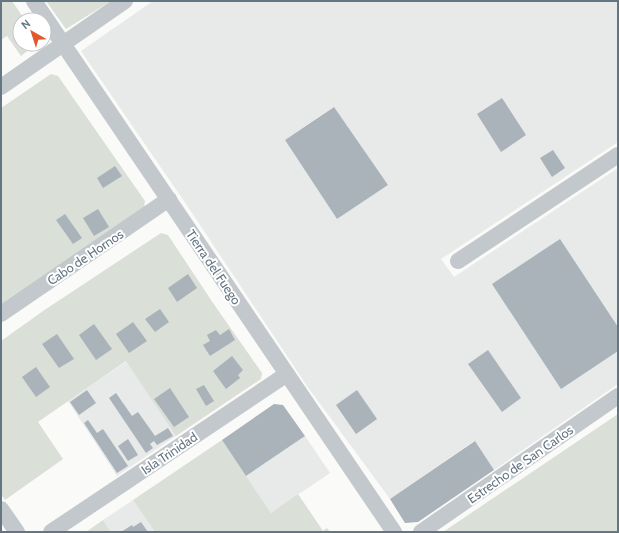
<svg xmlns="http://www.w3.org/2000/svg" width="619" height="533" font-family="Cabin,sans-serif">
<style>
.built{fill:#e8e9e9;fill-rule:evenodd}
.green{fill:#dadfd7}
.building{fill:#aab3b9}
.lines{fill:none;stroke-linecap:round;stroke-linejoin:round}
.minor{stroke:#c3c8cc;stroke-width:16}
.labels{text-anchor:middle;stroke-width:4;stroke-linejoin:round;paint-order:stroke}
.street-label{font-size:13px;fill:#657683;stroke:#fff}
</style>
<rect width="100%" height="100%" fill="#fafaf8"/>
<path class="built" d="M 153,1 L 618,1 L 618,142 L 441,259 L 454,277 L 618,168 L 618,384 L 494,470 L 474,441 L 390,499 L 307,386 L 188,207 L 81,51 ZM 333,107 L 388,185 L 337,219 L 285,140 Z
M 127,361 L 176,436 L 117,476 L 68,401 Z
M 305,436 L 330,473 L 271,513 L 246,476 Z
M 133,500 L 155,532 L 111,532 L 103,520 Z"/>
<path class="green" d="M 1,1 L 12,1 L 25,20 L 20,20 L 20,44 L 36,44 L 21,56 L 7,36 L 1,40 Z
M 46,1 L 111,1 L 66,29 Z
M 51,74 L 58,76 L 145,201 L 144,208 L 1,305 L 1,108 Z
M 161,233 L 168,235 L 213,303 L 262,373 L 261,379 L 176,436 L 126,361 L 38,422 L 63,459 L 5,500 L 1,494 L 1,341 L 46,309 Z
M 618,414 L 618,532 L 443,532 Z
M 222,440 L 271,513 L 298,494 L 323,531 L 327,528 L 330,532 L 155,532 L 133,500 Z
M 103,520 L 111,532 L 86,532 Z"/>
<path class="building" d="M 502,98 L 526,135 L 501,152 L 477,114 Z
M 334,107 L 388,185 L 337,219 L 285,140 Z
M 553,150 L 565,168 L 552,177 L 540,158 Z
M 115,166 L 122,176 L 103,188 L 97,178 Z
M 98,209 L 109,227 L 94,236 L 83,218 Z
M 65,214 L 82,238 L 73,244 L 56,220 Z
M 560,239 L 618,327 L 618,351 L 561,389 L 492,284 Z
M 188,274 L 197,288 L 177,302 L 168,288 Z
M 160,309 L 169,322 L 155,332 L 145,319 Z
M 133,322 L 147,341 L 129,353 L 116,334 Z
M 94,324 L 112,349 L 96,360 L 79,335 Z
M 229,329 L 235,340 L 210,356 L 203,345 L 210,341 L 207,335 L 216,330 L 220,335 Z
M 57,334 L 74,359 L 59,368 L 42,344 Z
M 488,350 L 521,398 L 502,412 L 468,364 Z
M 232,356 L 243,370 L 238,375 L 240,378 L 226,389 L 213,371 Z
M 36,367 L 50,387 L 36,397 L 22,377 Z
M 204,385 L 214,401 L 206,406 L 196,389 Z
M 170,388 L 189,417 L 174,427 L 154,399 Z
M 87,390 L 96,403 L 79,415 L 70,402 Z
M 357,390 L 377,419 L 356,434 L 336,405 Z
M 116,393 L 132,416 L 138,412 L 155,436 L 168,428 L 173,436 L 157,445 L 154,441 L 150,444 L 153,448 L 146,453 L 109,398 Z
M 274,404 L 283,405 L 305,436 L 246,476 L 222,440 Z
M 88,420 L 97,433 L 103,429 L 128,466 L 117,473 L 84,423 Z
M 128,439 L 138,455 L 128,461 L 118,446 Z
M 475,441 L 494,470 L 418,522 L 405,523 L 390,499 Z
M 141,522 L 148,532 L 121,532 L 132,525 L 133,527 Z"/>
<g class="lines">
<path class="minor" d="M 34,1 L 394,532
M 1,87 L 125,1
M 458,261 L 618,155
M 1,314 L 169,199
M 1,509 L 17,532
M 51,532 L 287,374
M 421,532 L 618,396"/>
</g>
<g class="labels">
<g class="street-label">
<text transform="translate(85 257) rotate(-34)" y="5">Cabo de Hornos</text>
<text transform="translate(214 267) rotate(56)" y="5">Tierra del Fuego</text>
<text transform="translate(169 453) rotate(-34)" y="5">Isla Trinidad</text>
<text transform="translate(520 464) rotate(-35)" y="5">Estrecho de San Carlos</text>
</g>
</g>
<rect width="619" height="533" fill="none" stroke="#657683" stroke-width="4"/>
<g transform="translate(32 32) rotate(321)"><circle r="19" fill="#ffffff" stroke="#c1c8cd"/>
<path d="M0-3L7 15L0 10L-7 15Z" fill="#e4572e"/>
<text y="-6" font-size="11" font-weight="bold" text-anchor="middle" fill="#657683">N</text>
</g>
</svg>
